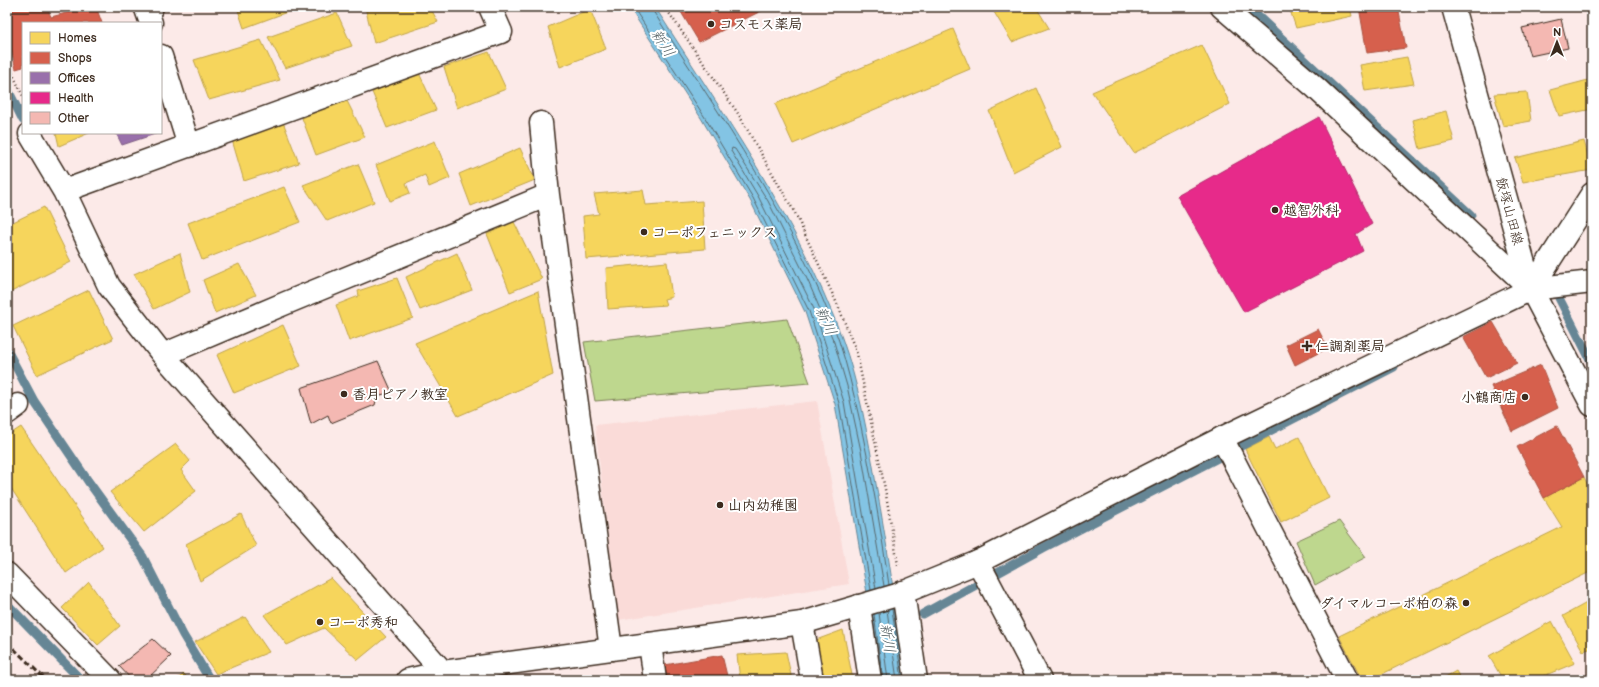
<svg xmlns="http://www.w3.org/2000/svg" width="1599" height="687" font-family="'Balsamiq Sans','Klee One',sans-serif">
<style>
.built{fill:#fadbd8}
.green{fill:#bed78e;stroke:#7c8056}
.water{fill:#83c4e4;stroke:#668695}
.homes{fill:#f6d55c;stroke:#bea249}
.shops{fill:#d6604d;stroke:#a8503f}
.offices{fill:#9970ab;stroke:#7d5b81}
.health{fill:#e7298a;stroke:#b3296a}
.lines{fill:none;stroke-linecap:round;stroke-linejoin:round}
.shore{stroke:#58686d;stroke-width:1}
.stream{stroke:#668695;stroke-width:9}
.building{fill:#f4b8b2;stroke:#3b2a1e}
.minor-casing{stroke:#3b2a1e;stroke-width:25}
.tertiary-casing{stroke:#3b2a1e;stroke-width:25}
.secondary-casing{stroke:#3b2a1e;stroke-width:25}
.path{stroke:#3b2a1e;stroke-width:2.5;stroke-dasharray:1 3;stroke-linecap:butt}
.minor{stroke:#fff;stroke-width:22}
.tertiary{stroke:#fff;stroke-width:22}
.secondary{stroke:#fff;stroke-width:22}
.rail{stroke:#3b2a1e;stroke-width:3;stroke-dasharray:6 3;stroke-linecap:butt}
.poi-dot{fill:#3b2a1e;stroke:#fff;stroke-width:1.5}
.labels{text-anchor:middle;stroke-width:4;stroke-linejoin:round;paint-order:stroke}
.poi-label{font-size:14px;font-weight:bold;fill:#3b2a1e;stroke:#fff;text-anchor:start}
.street-label{font-size:14px;fill:#3b2a1e;stroke:#fff}
.water-label{font-size:15px;font-style:italic;fill:#546063;stroke:#fff}
</style>
<rect width="100%" height="100%" fill="#fceae8"/>
<filter id="ink" filterUnits="userSpaceOnUse"><feTurbulence type="fractalNoise" baseFrequency=".025" numOctaves="2"/><feDisplacementMap in="SourceGraphic" scale="8" xChannelSelector="R" yChannelSelector="G"/><feConvolveMatrix kernelMatrix="1 2 1 2 8 2 1 2 1" color-interpolation-filters="sRGB"/></filter>
<g filter="url(#ink)">
<path class="built" d="M 817,401 L 849,584 L 618,620 L 595,425 Z"/>
<path class="green" d="M 787,319 L 810,383 L 595,401 L 584,342 Z
M 1339,521 L 1366,557 L 1315,585 L 1296,541 Z"/>
<path class="water" d="M 629,7 L 655,7 C 723,114 798,219 842,338 C 859,385 868,436 876,484 C 888,549 897,615 906,680 L 880,680 L 866,587 L 835,404 L 805,312 L 750,200 L 701,118 Z"/>
<path class="homes" d="M 237,7 L 297,7 L 298,8 L 244,28 Z
M 365,7 L 430,7 L 438,22 L 374,43 Z
M 991,7 L 1036,7 L 1049,28 L 1012,42 Z
M 1289,7 L 1350,7 L 1352,16 L 1296,28 Z
M 590,9 L 606,49 L 560,67 L 548,27 Z
M 337,13 L 352,46 L 285,68 L 268,37 Z
M 953,29 L 970,69 L 793,144 L 775,104 Z
M 261,40 L 280,80 L 209,100 L 194,60 Z
M 1202,45 L 1230,104 L 1134,153 L 1092,92 Z
M 489,52 L 506,89 L 457,108 L 444,67 Z
M 1407,57 L 1414,84 L 1365,91 L 1360,65 Z
M 419,73 L 436,110 L 387,128 L 372,92 Z
M 1592,79 L 1592,109 L 1559,116 L 1550,90 Z
M 1036,88 L 1062,147 L 1013,172 L 989,111 Z
M 1527,92 L 1531,121 L 1503,126 L 1494,94 Z
M 346,99 L 365,137 L 316,155 L 302,118 Z
M 1446,111 L 1454,141 L 1420,149 L 1413,120 Z
M 283,122 L 299,163 L 244,181 L 232,140 Z
M 56,133 L 89,133 L 59,146 Z
M 435,141 L 450,178 L 429,187 L 425,175 L 406,183 L 410,193 L 390,201 L 376,165 Z
M 1584,141 L 1592,170 L 1523,182 L 1515,158 Z
M 520,148 L 535,180 L 471,206 L 459,174 Z
M 358,164 L 374,202 L 327,221 L 303,185 Z
M 284,187 L 300,222 L 202,260 L 188,223 Z
M 643,190 L 646,205 L 702,201 L 705,249 L 586,259 L 583,216 L 599,214 L 594,194 Z
M 44,207 L 71,262 L 7,294 L 7,225 Z
M 514,222 L 542,279 L 510,292 L 487,234 Z
M 180,253 L 190,292 L 154,309 L 134,274 Z
M 457,253 L 472,290 L 420,310 L 406,277 Z
M 667,262 L 672,297 L 664,299 L 666,305 L 608,309 L 606,268 Z
M 239,264 L 256,295 L 215,313 L 203,280 Z
M 397,278 L 413,318 L 349,341 L 336,305 L 359,296 L 358,291 Z
M 89,290 L 113,339 L 37,375 L 13,326 Z
M 538,291 L 553,375 L 458,416 L 415,343 Z
M 283,325 L 301,366 L 234,393 L 217,355 Z
M 21,427 L 103,547 L 66,573 L 7,482 L 7,436 Z
M 1269,437 L 1275,449 L 1299,437 L 1329,498 L 1281,522 L 1245,449 Z
M 176,444 L 190,461 L 181,470 L 196,491 L 144,532 L 110,492 Z
M 1584,477 L 1592,494 L 1592,571 L 1370,680 L 1362,680 L 1339,636 L 1562,527 L 1544,498 Z
M 241,514 L 256,546 L 200,581 L 186,544 Z
M 331,578 L 386,637 L 358,660 L 324,628 L 287,645 L 264,615 Z
M 89,582 L 120,626 L 98,645 L 62,608 Z
M 1592,600 L 1592,648 L 1583,651 L 1563,616 Z
M 245,617 L 269,652 L 216,674 L 195,642 Z
M 1552,621 L 1575,663 L 1534,680 L 1503,680 L 1489,656 Z
M 843,630 L 853,680 L 821,680 L 816,640 Z
M 786,652 L 792,680 L 740,680 L 737,655 Z
M 1456,671 L 1461,680 L 1440,680 Z
M 184,674 L 190,680 L 176,680 Z"/>
<path class="shops" d="M 7,7 L 47,7 L 51,17 L 89,7 L 96,7 L 102,23 L 23,23 L 23,67 L 16,69 L 7,34 Z
M 678,7 L 769,7 L 699,42 Z
M 1359,7 L 1398,7 L 1406,48 L 1367,53 Z
M 1493,322 L 1517,363 L 1486,378 L 1463,337 Z
M 1318,329 L 1328,348 L 1295,365 L 1286,345 Z
M 1541,365 L 1558,408 L 1512,431 L 1491,386 Z
M 1557,426 L 1584,477 L 1544,498 L 1517,447 Z
M 722,655 L 728,680 L 662,680 L 659,666 Z"/>
<path class="offices" d="M 116,133 L 158,133 L 122,145 Z"/>
<path class="health" d="M 1319,117 L 1372,224 L 1356,234 L 1363,251 L 1244,312 L 1177,196 Z"/>
<g class="lines">
<path class="shore" d="M 633,7 L 704,116 L 753,198 L 809,311 L 839,403 L 871,590
M 652,7 L 653,11 C 719,115 798,224 839,341 C 847,365 853,391 859,417 C 871,472 881,529 889,585
M 876,589 L 844,402 L 814,309 L 758,196 L 731,151 L 732,148 L 735,149 L 768,201 L 808,281 L 834,342 L 847,386 L 861,451 L 884,586
M 892,609 L 902,680
M 887,610 L 897,680
M 879,613 L 888,680
M 874,614 L 883,680"/>
<path class="stream" d="M 1248,7 L 1471,215
M 7,88 L 23,120
M 1559,298 L 1592,363
M 7,350 L 34,401 L 88,481 L 143,557 L 183,635 L 210,680
M 7,604 L 81,680
M 923,614 L 1043,548 L 1394,367"/>
</g>
<path class="building" d="M 1561,19 L 1568,48 L 1530,56 L 1522,28 Z
M 378,361 L 392,392 L 377,396 L 375,405 L 331,423 L 328,415 L 311,424 L 301,388 Z
M 153,639 L 171,656 L 146,680 L 132,680 L 119,666 Z"/>
<g class="lines">
<g class="minor-casing">
<path id="minor" d="M 1222,7 L 1316,88 L 1531,289 L 1592,282
M 151,23 L 146,9 L 152,7
M 161,56 L 189,146
M 30,134 L 64,191
M 548,195 L 611,649
M 1531,289 L 1592,194
M 163,355 L 286,303 L 548,195 L 541,123
M 7,413 L 18,405
M 1222,438 L 1347,680
M 978,562 L 1040,680
M 7,574 L 110,680
M 903,592 L 916,680
M 859,606 L 870,680
M 802,623 L 812,680
M 650,644 L 655,680
M 450,680 L 163,355 L 109,286 L 64,191 L 501,32 L 490,7"/>
</g>
<g class="tertiary-casing">
<path id="tertiary" d="M 408,680 L 443,672 L 802,623 L 897,595 L 978,562 L 1222,438 L 1531,289"/>
</g>
<g class="secondary-casing">
<path id="secondary" d="M 1453,7 L 1531,289 L 1592,405"/>
</g>
<path class="path" d="M 665,7 L 739,115 L 795,213 L 839,308 L 857,354 L 885,489 L 898,565
M 7,62 L 23,96"/>
<use href="#minor" class="minor"/>
<use href="#tertiary" class="tertiary"/>
<use href="#secondary" class="secondary"/>
<path class="rail" d="M 7,642 L 46,680"/>
</g>
</g>
<g class="poi-dot">
<circle cx="711" cy="24" r="4"/>
<circle cx="1275" cy="210" r="4"/>
<circle cx="644" cy="232" r="4"/>
<path d="M1305 340h4v4h4v4h-4v4h-4v-4h-4v-4h4z"/>
<circle cx="344" cy="394" r="4"/>
<circle cx="1525" cy="397" r="4"/>
<circle cx="720" cy="505" r="4"/>
<circle cx="1466" cy="603" r="4"/>
<circle cx="320" cy="622" r="4"/>
</g>
<g class="labels">
<g class="poi-label">
<text x="719" y="29">コスモス薬局</text>
<text x="1283" y="215">越智外科</text>
<text x="652" y="237">コーポフェニックス</text>
<text x="1315" y="351">仁調剤薬局</text>
<text x="352" y="399">香月ピアノ教室</text>
<text x="1517" y="402" text-anchor="end">小鶴商店</text>
<text x="728" y="510">山内幼稚園</text>
<text x="1458" y="608" text-anchor="end">ダイマルコーポ柏の森</text>
<text x="328" y="627">コーポ秀和</text>
</g>
<g class="street-label">
<text transform="translate(1510 211) rotate(75)" y="5">飯塚山田線</text>
</g>
<g class="water-label">
<text transform="translate(663 43) rotate(57)" y="5">新川</text>
<text transform="translate(826 321) rotate(66)" y="5">新川</text>
<text transform="translate(888 638) rotate(81)" y="5">新川</text>
</g>
</g>
<rect width="1599" height="687" fill="none" stroke="#fff" stroke-width="24"/>
<rect x="12" y="12" width="1575" height="663" fill="none" stroke="#3b2a1e" stroke-width="1.5" filter="url(#ink)"/>
<rect x="22" y="22" width="140" height="112" fill="#ffffff" stroke="#b1aaa5"/>
<rect x="30" y="32" width="20" height="12" fill="#f6d55c" stroke="#b1aaa5"/>
<text x="58" y="42" font-size="12" fill="#3b2a1e">Homes</text>
<rect x="30" y="52" width="20" height="12" fill="#d6604d" stroke="#b1aaa5"/>
<text x="58" y="62" font-size="12" fill="#3b2a1e">Shops</text>
<rect x="30" y="72" width="20" height="12" fill="#9970ab" stroke="#b1aaa5"/>
<text x="58" y="82" font-size="12" fill="#3b2a1e">Offices</text>
<rect x="30" y="92" width="20" height="12" fill="#e7298a" stroke="#b1aaa5"/>
<text x="58" y="102" font-size="12" fill="#3b2a1e">Health</text>
<rect x="30" y="112" width="20" height="12" fill="#f4b8b2" stroke="#b1aaa5"/>
<text x="58" y="122" font-size="12" fill="#3b2a1e">Other</text>
<g transform="translate(1557 42)" stroke="#ffffff" stroke-width="3" paint-order="stroke">
<path d="M0-3L7 15L0 10L-7 15Z" fill="#3b2a1e"/>
<text y="-6" font-size="11" font-weight="bold" text-anchor="middle" fill="#3b2a1e">N</text>
</g>
</svg>
